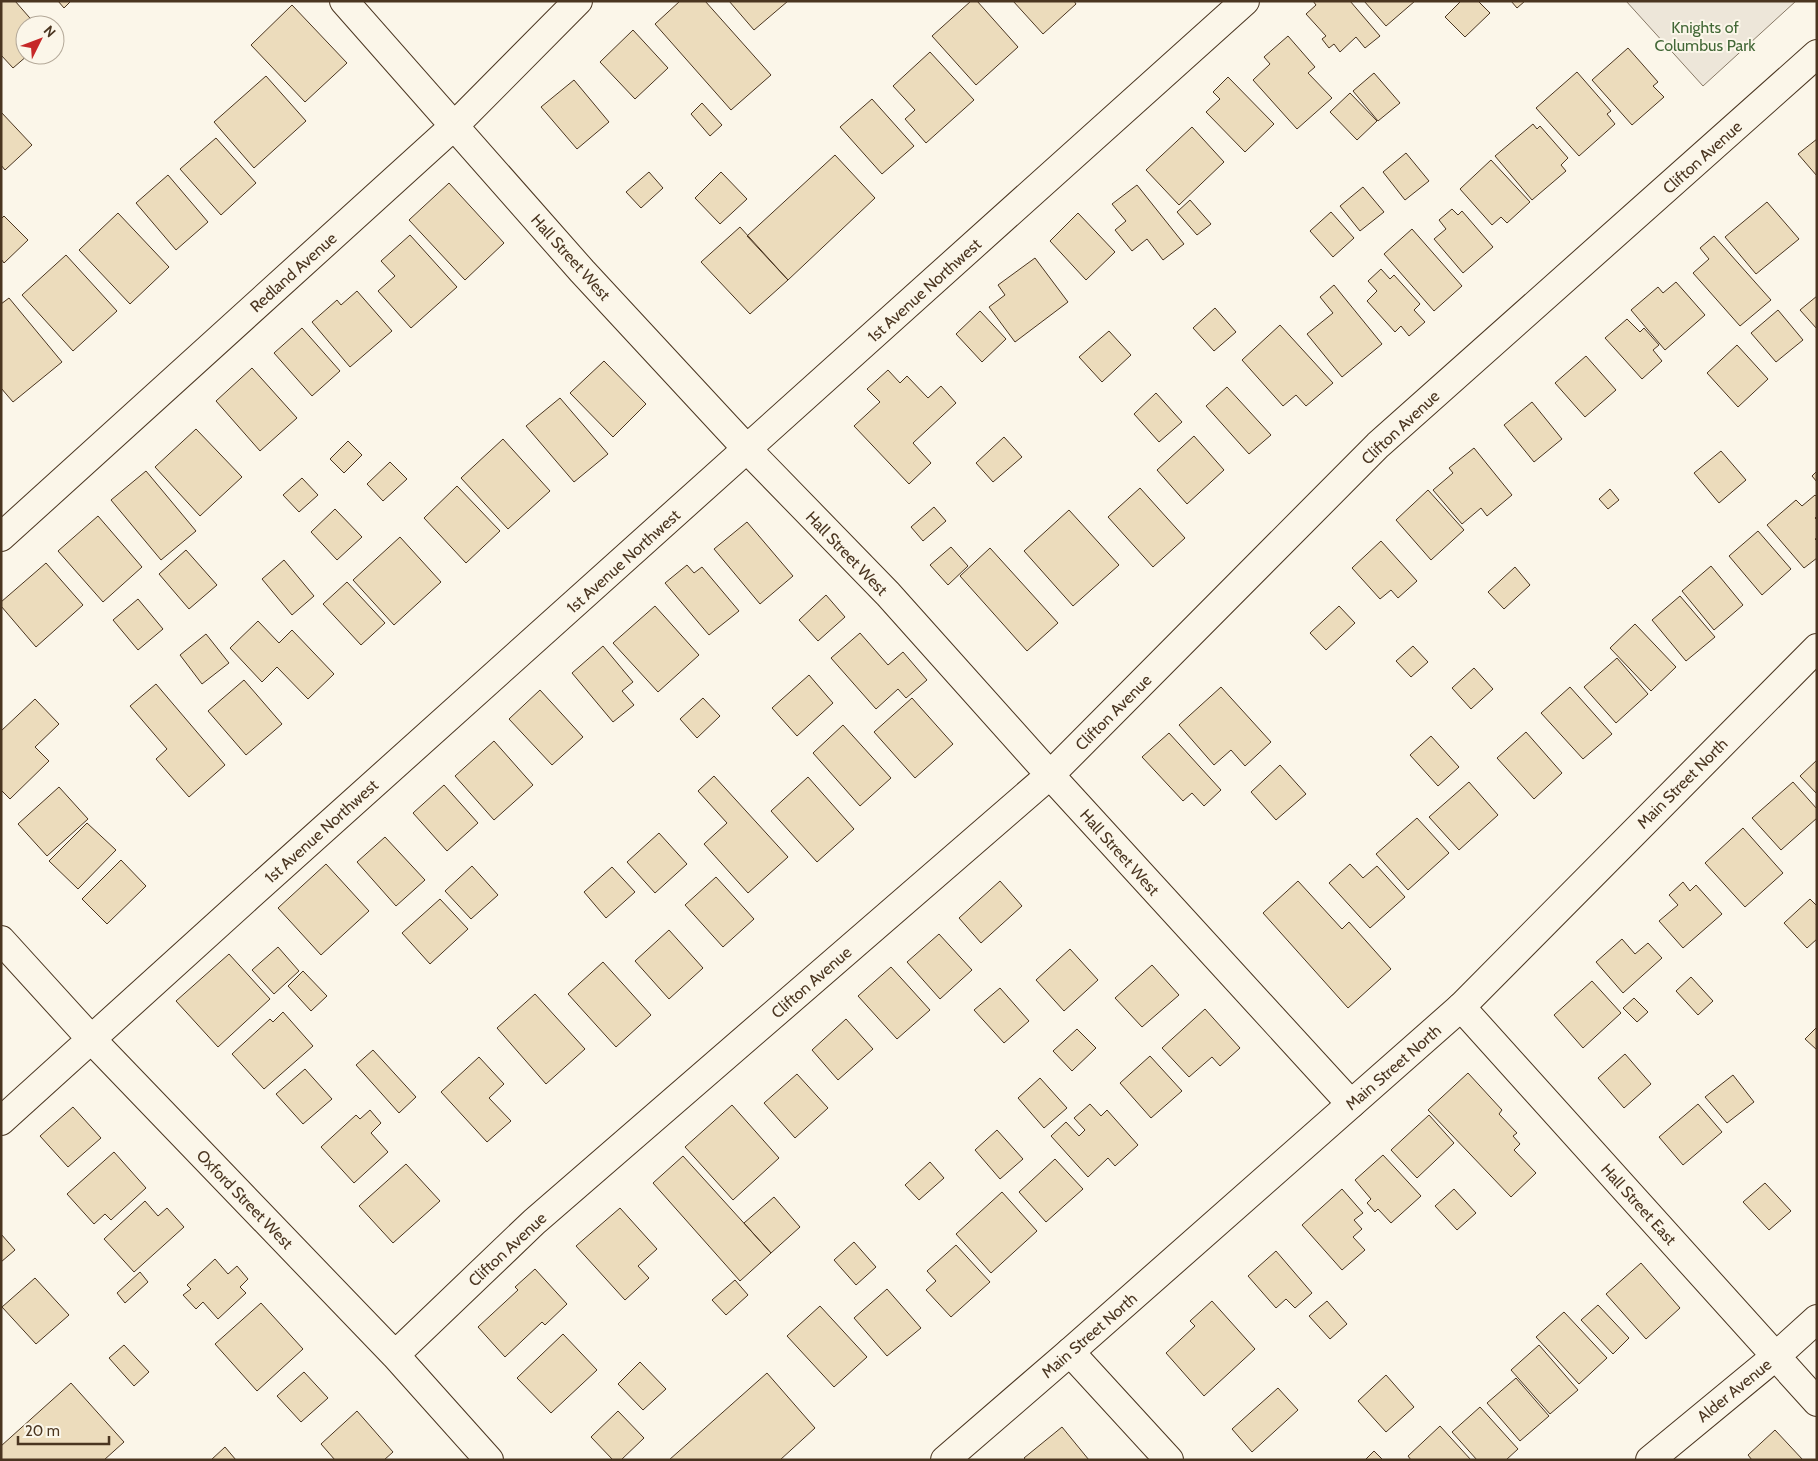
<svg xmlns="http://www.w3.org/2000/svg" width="1818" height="1461" font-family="Cabin,sans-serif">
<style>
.green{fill:#ede6d9;stroke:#887966}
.building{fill:#ecdcbc;stroke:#4a3520}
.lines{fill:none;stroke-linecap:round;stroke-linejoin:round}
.minor-casing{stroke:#4a3520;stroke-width:30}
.major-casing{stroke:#4a3520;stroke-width:30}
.minor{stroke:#fbf6e9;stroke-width:28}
.major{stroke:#fbf6e9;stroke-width:28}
.labels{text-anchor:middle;stroke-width:4;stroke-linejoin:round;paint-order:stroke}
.park-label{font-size:16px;fill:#436837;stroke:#fbf6e9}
.street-label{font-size:16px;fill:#4a3520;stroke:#fbf6e9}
</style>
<rect width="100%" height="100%" fill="#fbf6e9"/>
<path class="green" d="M 1626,1 L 1796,1 L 1703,86 Z"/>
<path class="building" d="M 1,1 L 15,1 L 36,25 L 25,25 L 25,55 L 28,55 L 13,68 L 1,55 Z
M 58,1 L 71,1 L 64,8 Z
M 680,1 L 705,1 L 771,75 L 731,110 L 655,24 Z
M 729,1 L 788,1 L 754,30 Z
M 971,1 L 977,1 L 1018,47 L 976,85 L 932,36 Z
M 1013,1 L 1074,1 L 1076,4 L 1043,34 Z
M 1313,1 L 1350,1 L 1380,36 L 1365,48 L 1356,37 L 1340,52 L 1334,44 L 1329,48 L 1322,39 L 1326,36 L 1306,14 L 1316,5 Z
M 1364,1 L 1415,1 L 1386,26 Z
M 1461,1 L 1478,1 L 1490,13 L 1465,37 L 1445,17 Z
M 1511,1 L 1525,1 L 1517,8 Z
M 292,5 L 347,63 L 305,102 L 251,45 Z
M 633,30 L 668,68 L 635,99 L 600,62 Z
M 1288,36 L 1315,67 L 1308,73 L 1332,98 L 1297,129 L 1253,80 L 1270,64 L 1264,57 Z
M 1628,48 L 1658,82 L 1653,86 L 1664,97 L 1632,125 L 1592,80 Z
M 930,52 L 974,100 L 926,143 L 905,119 L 915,110 L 893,86 Z
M 1577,72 L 1611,111 L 1607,114 L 1615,124 L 1579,156 L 1536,108 Z
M 1374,73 L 1400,103 L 1378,121 L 1353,91 Z
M 266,76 L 306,121 L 254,168 L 214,122 Z
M 1228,77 L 1274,124 L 1245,152 L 1206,112 L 1220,99 L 1213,92 Z
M 574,80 L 609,122 L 577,149 L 541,107 Z
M 1350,93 L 1377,121 L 1357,140 L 1330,112 Z
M 872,99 L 914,146 L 882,174 L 840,127 Z
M 702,103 L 722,125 L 710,136 L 691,114 Z
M 1,112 L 32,145 L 5,170 L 1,165 Z
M 1533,124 L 1537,129 L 1540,126 L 1568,158 L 1561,165 L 1566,171 L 1532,200 L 1495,156 Z
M 1192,127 L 1224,162 L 1179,205 L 1146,170 Z
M 216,138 L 256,183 L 221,215 L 180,169 Z
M 1817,139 L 1817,176 L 1798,154 Z
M 1406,153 L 1429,181 L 1405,200 L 1383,172 Z
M 835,155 L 875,198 L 788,280 L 747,236 Z
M 1491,160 L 1530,202 L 1507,223 L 1501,217 L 1492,225 L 1460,189 Z
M 649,172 L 663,188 L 641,208 L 626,192 Z
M 721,172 L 747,199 L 720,224 L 695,198 Z
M 168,175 L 208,222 L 176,250 L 136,203 Z
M 449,183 L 504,243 L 465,280 L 409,220 Z
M 1137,185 L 1184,244 L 1163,260 L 1147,239 L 1132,251 L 1115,230 L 1126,221 L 1112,204 Z
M 1363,187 L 1384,212 L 1360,231 L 1340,206 Z
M 1190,200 L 1211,224 L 1197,235 L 1177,212 Z
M 1767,202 L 1799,239 L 1756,274 L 1725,237 Z
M 1452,209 L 1458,215 L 1462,211 L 1493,247 L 1463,273 L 1434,239 L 1446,229 L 1439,220 Z
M 1331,212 L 1354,238 L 1333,257 L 1310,231 Z
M 118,213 L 169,267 L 130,304 L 79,250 Z
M 1078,213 L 1115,252 L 1086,280 L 1050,241 Z
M 4,216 L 28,240 L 4,263 L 1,259 L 1,219 Z
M 740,227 L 788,280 L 750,314 L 701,262 Z
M 1412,229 L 1462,286 L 1434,311 L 1384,254 Z
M 410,235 L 457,287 L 411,328 L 378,291 L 395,276 L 381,261 Z
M 1714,236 L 1771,300 L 1740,326 L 1693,273 L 1709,259 L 1700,248 Z
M 66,255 L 117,311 L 73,351 L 22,295 Z
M 1035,258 L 1068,302 L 1015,342 L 989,307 L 1005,295 L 998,285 Z
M 1381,269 L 1390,279 L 1394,275 L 1420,304 L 1414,310 L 1425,322 L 1409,336 L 1401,326 L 1395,332 L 1367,301 L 1377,291 L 1368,281 Z
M 1676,282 L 1705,315 L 1665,350 L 1631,310 L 1658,287 L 1663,293 Z
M 1334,285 L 1382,344 L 1342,377 L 1307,334 L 1333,313 L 1320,297 Z
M 357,291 L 392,331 L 350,367 L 312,322 L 337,300 L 341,305 Z
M 1817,296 L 1817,329 L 1800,310 Z
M 9,298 L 62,362 L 13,402 L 1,388 L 1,304 Z
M 1215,308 L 1236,332 L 1214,351 L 1193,328 Z
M 1778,310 L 1803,340 L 1776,362 L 1751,333 Z
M 980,311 L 1006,339 L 982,362 L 956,334 Z
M 1627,319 L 1640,332 L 1644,328 L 1659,345 L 1653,350 L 1662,361 L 1642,379 L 1605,338 Z
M 1280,325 L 1333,383 L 1306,406 L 1296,395 L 1283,406 L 1242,360 Z
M 302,328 L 340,371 L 312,396 L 274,353 Z
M 1109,331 L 1131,355 L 1102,382 L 1079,357 Z
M 1737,345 L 1768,379 L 1738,407 L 1707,373 Z
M 1586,356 L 1616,390 L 1585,417 L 1555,383 Z
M 604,361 L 646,404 L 613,437 L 570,393 Z
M 252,368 L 297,418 L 260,451 L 216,401 Z
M 888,370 L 900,383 L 907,376 L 928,398 L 941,386 L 956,403 L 913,443 L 931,463 L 909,484 L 854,426 L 880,402 L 867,389 Z
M 1227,387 L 1271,435 L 1249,454 L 1206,406 Z
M 1156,393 L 1182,422 L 1159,442 L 1134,414 Z
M 560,398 L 608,454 L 574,482 L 526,426 Z
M 1532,402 L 1562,439 L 1534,462 L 1504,425 Z
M 196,429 L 242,477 L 200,516 L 155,467 Z
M 1194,436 L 1224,470 L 1187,504 L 1157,470 Z
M 1004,437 L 1022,457 L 993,482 L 976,463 Z
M 503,439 L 550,491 L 508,529 L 461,478 Z
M 348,441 L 362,455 L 344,473 L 330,459 Z
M 1474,448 L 1512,495 L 1487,516 L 1481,508 L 1462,524 L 1433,490 L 1453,473 L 1449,468 Z
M 1721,451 L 1746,480 L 1719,503 L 1694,473 Z
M 390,462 L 407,479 L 383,501 L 367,484 Z
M 146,471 L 196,531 L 161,560 L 111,500 Z
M 1817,471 L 1817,482 L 1812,476 Z
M 302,478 L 318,495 L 299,512 L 283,495 Z
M 457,486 L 500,531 L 466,563 L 424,518 Z
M 1140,488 L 1185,538 L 1153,567 L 1108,517 Z
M 1610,489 L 1619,500 L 1608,509 L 1599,499 Z
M 1428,490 L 1464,530 L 1431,560 L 1396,520 Z
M 1815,495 L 1817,497 L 1817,516 L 1815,518 L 1817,520 L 1817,538 L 1815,539 L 1817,541 L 1817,558 L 1804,568 L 1767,525 L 1796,500 L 1802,506 Z
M 934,507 L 946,521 L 923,541 L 911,527 Z
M 335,509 L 362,537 L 337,560 L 311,532 Z
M 1069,510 L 1119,565 L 1073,606 L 1024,551 Z
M 98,516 L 142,567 L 103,602 L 58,551 Z
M 747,522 L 793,576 L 760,604 L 714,549 Z
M 1758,531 L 1791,569 L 1762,595 L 1729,556 Z
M 400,537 L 441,582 L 394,625 L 353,580 Z
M 1381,541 L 1417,581 L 1398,598 L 1391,590 L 1380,599 L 1352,568 Z
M 951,547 L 968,566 L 948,585 L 930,565 Z
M 990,548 L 1058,623 L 1027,651 L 960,576 Z
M 186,550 L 217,585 L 189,609 L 159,574 Z
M 284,560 L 314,596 L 292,615 L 262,579 Z
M 46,563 L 83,605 L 36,647 L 1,606 L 1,602 Z
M 687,565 L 694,573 L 702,567 L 739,611 L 709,635 L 665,583 Z
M 1711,566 L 1743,605 L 1714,630 L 1682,591 Z
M 1515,567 L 1530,585 L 1504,609 L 1488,592 Z
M 347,582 L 385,623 L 361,645 L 323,604 Z
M 826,595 L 845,617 L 818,641 L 799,620 Z
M 1680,596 L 1715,637 L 1686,661 L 1652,620 Z
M 138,599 L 163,629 L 138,650 L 113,620 Z
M 655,606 L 699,655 L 658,692 L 613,643 Z
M 1339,606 L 1355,623 L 1326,650 L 1310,633 Z
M 258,621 L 279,643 L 292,630 L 334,674 L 308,699 L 277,667 L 262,682 L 230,648 Z
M 1635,624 L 1676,667 L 1651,691 L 1610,648 Z
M 860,633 L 888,665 L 903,652 L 927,680 L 906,698 L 898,689 L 876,709 L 831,658 Z
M 206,634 L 229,663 L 202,684 L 180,655 Z
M 603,646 L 633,682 L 622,691 L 634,705 L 613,722 L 572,673 Z
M 1413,646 L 1428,662 L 1411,677 L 1396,661 Z
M 1617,658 L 1648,694 L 1616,723 L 1584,687 Z
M 1474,668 L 1493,689 L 1471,709 L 1452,688 Z
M 809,675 L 833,703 L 797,736 L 772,708 Z
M 244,680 L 282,724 L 246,755 L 208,711 Z
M 156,684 L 225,765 L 189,797 L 156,759 L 167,749 L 130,706 Z
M 1221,687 L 1271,742 L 1245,766 L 1231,750 L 1214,765 L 1179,725 Z
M 1570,687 L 1612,734 L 1583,759 L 1541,713 Z
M 540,690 L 583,737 L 552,765 L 509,719 Z
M 703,698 L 720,716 L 697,738 L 680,719 Z
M 912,698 L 953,744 L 915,778 L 874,732 Z
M 35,699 L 59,724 L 35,747 L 49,761 L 10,799 L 1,790 L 1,731 Z
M 843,725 L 891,778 L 860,806 L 813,753 Z
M 1526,732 L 1562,773 L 1534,799 L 1497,758 Z
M 1169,733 L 1221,790 L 1204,806 L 1192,793 L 1183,801 L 1142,757 Z
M 1431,736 L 1459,767 L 1438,786 L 1410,755 Z
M 494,741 L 533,785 L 494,820 L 455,776 Z
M 1817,760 L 1817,794 L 1800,776 Z
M 1280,765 L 1306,794 L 1276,820 L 1251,792 Z
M 714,776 L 788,857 L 748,893 L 704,844 L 727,823 L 698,791 Z
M 808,777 L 854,829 L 817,862 L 771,811 Z
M 1469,782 L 1498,815 L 1459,850 L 1429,817 Z
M 1793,782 L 1817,809 L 1817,818 L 1781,850 L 1752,818 Z
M 444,785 L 478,823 L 447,851 L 413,813 Z
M 59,787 L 88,819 L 47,856 L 18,824 Z
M 1417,818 L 1449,853 L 1408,890 L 1376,854 Z
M 87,823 L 116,850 L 78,889 L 49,861 Z
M 1743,828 L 1783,873 L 1745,907 L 1705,863 Z
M 659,833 L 687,864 L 655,893 L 627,862 Z
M 385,837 L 425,880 L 396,906 L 357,862 Z
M 121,860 L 146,886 L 107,924 L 82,899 Z
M 326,864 L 369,911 L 321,955 L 278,908 Z
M 1350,864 L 1363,878 L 1377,866 L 1405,897 L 1370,928 L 1329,883 Z
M 472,866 L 498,895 L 471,919 L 445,891 Z
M 612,867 L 635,892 L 606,918 L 584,892 Z
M 716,877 L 754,919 L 723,947 L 685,905 Z
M 1000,881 L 1022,906 L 981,943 L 959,918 Z
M 1298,881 L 1342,929 L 1349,922 L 1391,969 L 1348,1008 L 1263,913 Z
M 1683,882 L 1690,891 L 1696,885 L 1722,914 L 1683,948 L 1659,921 L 1678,905 L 1669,895 Z
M 440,899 L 468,929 L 430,964 L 402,933 Z
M 1810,899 L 1817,906 L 1817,939 L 1807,948 L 1784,923 Z
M 669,930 L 703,968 L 669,999 L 635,961 Z
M 939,934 L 972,970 L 940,999 L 907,962 Z
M 1622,939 L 1635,954 L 1648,943 L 1662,958 L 1623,993 L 1596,962 Z
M 278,947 L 299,971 L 274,994 L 252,970 Z
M 1070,949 L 1098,980 L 1064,1011 L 1036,980 Z
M 229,954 L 270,999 L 218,1047 L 176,1001 Z
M 603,962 L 651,1015 L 616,1047 L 568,994 Z
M 1152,965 L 1179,995 L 1142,1027 L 1115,998 Z
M 891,967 L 930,1010 L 897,1039 L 858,996 Z
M 303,971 L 327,996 L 311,1011 L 288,986 Z
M 1691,977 L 1713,1001 L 1698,1015 L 1676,991 Z
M 1592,981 L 1621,1013 L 1583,1048 L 1554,1015 Z
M 1000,988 L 1029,1021 L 1004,1043 L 974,1010 Z
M 535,994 L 585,1049 L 546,1084 L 497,1028 Z
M 1634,998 L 1648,1012 L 1637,1022 L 1623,1008 Z
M 1205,1009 L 1240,1048 L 1220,1066 L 1212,1057 L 1189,1077 L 1162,1048 Z
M 283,1012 L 313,1046 L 264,1089 L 232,1054 L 270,1019 L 273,1022 Z
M 846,1019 L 873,1049 L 838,1080 L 812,1050 Z
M 1817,1027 L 1817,1050 L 1805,1039 Z
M 1077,1029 L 1096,1048 L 1072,1071 L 1053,1051 Z
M 373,1050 L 416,1097 L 399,1113 L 356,1065 Z
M 1625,1054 L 1651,1084 L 1624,1108 L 1598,1078 Z
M 1150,1056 L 1182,1091 L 1151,1118 L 1120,1083 Z
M 479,1057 L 504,1084 L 489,1098 L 511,1121 L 487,1142 L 441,1092 Z
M 305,1069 L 332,1099 L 303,1124 L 276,1094 Z
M 1468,1073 L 1502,1110 L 1499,1114 L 1517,1133 L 1513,1136 L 1520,1144 L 1514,1150 L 1536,1173 L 1511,1197 L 1428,1110 Z
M 797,1074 L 828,1108 L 795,1138 L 764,1103 Z
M 1733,1075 L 1754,1102 L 1727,1123 L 1705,1097 Z
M 1040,1078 L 1067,1108 L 1044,1128 L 1018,1098 Z
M 1090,1104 L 1101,1116 L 1107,1110 L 1138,1145 L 1115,1166 L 1108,1158 L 1088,1177 L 1051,1136 L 1066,1122 L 1079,1136 L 1085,1130 L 1074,1118 Z
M 1698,1104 L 1722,1132 L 1683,1165 L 1659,1137 Z
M 732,1105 L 779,1158 L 733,1200 L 685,1147 Z
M 73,1107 L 101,1138 L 68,1167 L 40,1136 Z
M 370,1110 L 381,1123 L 371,1133 L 388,1152 L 354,1183 L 321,1147 L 356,1115 L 360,1119 Z
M 1429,1115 L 1454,1143 L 1417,1178 L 1391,1150 Z
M 997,1130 L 1023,1159 L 1000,1179 L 975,1150 Z
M 114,1152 L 146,1188 L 111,1220 L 105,1214 L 94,1224 L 67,1194 Z
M 1383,1155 L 1421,1196 L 1391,1223 L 1378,1209 L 1375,1212 L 1367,1203 L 1371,1199 L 1355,1180 Z
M 683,1156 L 771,1253 L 740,1281 L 653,1183 Z
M 1055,1159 L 1083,1189 L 1046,1222 L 1019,1192 Z
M 930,1162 L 944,1178 L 919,1200 L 905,1185 Z
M 406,1164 L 440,1201 L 393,1243 L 359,1206 Z
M 1765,1183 L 1791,1211 L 1769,1230 L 1743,1202 Z
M 1342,1189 L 1363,1213 L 1354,1220 L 1362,1229 L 1353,1237 L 1365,1250 L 1342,1270 L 1302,1225 Z
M 1454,1189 L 1476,1213 L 1457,1230 L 1435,1206 Z
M 1002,1192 L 1037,1231 L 991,1273 L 956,1234 Z
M 774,1197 L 800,1227 L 771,1253 L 744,1223 Z
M 145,1201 L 158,1216 L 167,1208 L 184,1227 L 134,1272 L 104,1239 Z
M 620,1208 L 657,1249 L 638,1266 L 649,1278 L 625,1300 L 576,1246 Z
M 1,1234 L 15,1250 L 1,1262 Z
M 854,1242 L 876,1267 L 856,1285 L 834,1260 Z
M 956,1245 L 990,1282 L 951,1317 L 926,1290 L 936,1281 L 927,1271 Z
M 1276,1251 L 1312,1293 L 1295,1308 L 1286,1299 L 1276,1308 L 1248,1276 Z
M 215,1259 L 228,1274 L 237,1266 L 248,1279 L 240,1287 L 246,1293 L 218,1319 L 203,1302 L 196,1309 L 183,1295 L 191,1289 L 187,1285 Z
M 1641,1263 L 1680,1308 L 1646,1339 L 1606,1294 Z
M 535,1269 L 567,1304 L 545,1325 L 542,1322 L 505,1357 L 478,1327 L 518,1290 L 515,1287 Z
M 140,1272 L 148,1282 L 125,1303 L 117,1293 Z
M 35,1278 L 69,1315 L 36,1344 L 2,1307 Z
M 735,1280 L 748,1295 L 726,1315 L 712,1300 Z
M 887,1289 L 921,1328 L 887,1356 L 854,1318 Z
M 1212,1301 L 1255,1349 L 1204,1396 L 1166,1353 L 1195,1326 L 1190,1321 Z
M 1327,1301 L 1347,1324 L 1330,1339 L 1309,1316 Z
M 261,1303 L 303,1349 L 257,1391 L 215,1344 Z
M 1598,1305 L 1629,1338 L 1613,1354 L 1581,1320 Z
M 820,1306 L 867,1357 L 834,1387 L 787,1336 Z
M 1564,1312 L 1607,1358 L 1579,1384 L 1536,1337 Z
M 563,1334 L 597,1370 L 551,1413 L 517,1378 Z
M 124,1345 L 149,1372 L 134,1386 L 109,1358 Z
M 1539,1345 L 1578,1390 L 1550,1414 L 1511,1370 Z
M 640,1362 L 666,1389 L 643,1410 L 618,1384 Z
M 304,1372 L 328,1398 L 301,1422 L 277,1396 Z
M 767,1373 L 815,1428 L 780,1460 L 669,1460 Z
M 1386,1375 L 1414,1407 L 1386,1432 L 1358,1401 Z
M 1516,1378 L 1549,1416 L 1520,1441 L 1487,1403 Z
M 71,1383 L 124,1442 L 104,1460 L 1,1460 L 1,1446 Z
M 1278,1388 L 1298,1410 L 1252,1452 L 1232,1429 Z
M 1480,1407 L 1518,1449 L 1506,1460 L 1477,1460 L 1452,1432 Z
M 357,1411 L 393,1452 L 384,1460 L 335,1460 L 321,1444 Z
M 618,1411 L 644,1438 L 621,1460 L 613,1460 L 591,1437 Z
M 1440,1426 L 1471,1460 L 1411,1460 L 1408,1456 Z
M 1062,1427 L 1089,1460 L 1026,1460 L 1024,1458 Z
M 1775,1430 L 1803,1460 L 1752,1460 L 1748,1455 Z
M 225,1447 L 236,1460 L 211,1460 Z
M 1374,1451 L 1383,1460 L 1365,1460 Z"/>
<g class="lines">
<g class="minor-casing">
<path id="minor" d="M 344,1 L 582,271 L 747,449 L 888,594 L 1050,775 L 1351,1104
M 1,537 L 454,126 L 578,1
M 1,940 L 92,1040 L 395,1355 L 489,1460
M 1461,1007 L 1817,1402
M 1,1121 L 247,898 L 1245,1
M 1070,1352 L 1169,1460
M 395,1355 L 534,1222 L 1050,775 L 1378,445 L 1817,54
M 1650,1460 L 1776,1356 L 1817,1319"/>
</g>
<g class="major-casing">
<path id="major" d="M 945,1460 L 1070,1352 L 1461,1007 L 1817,648"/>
</g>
<use href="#minor" class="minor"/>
<use href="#major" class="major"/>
</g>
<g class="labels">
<g class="park-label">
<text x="1705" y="33">Knights of<tspan x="1705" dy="18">Columbus Park</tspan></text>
</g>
<g class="street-label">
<text transform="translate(1702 157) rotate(-42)" y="6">Clifton Avenue</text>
<text transform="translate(571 257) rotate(48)" y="6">Hall Street West</text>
<text transform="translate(293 272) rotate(-42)" y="6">Redland Avenue</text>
<text transform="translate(924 290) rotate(-42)" y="6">1st Avenue Northwest</text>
<text transform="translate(1400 427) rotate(-43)" y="6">Clifton Avenue</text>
<text transform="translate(847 553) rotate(46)" y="6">Hall Street West</text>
<text transform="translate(623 561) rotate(-42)" y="6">1st Avenue Northwest</text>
<text transform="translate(1113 712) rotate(-45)" y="6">Clifton Avenue</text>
<text transform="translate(1682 783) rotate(-45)" y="6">Main Street North</text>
<text transform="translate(321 831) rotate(-42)" y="6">1st Avenue Northwest</text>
<text transform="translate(1120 852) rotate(48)" y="6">Hall Street West</text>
<text transform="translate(811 982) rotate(-41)" y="6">Clifton Avenue</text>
<text transform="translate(1393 1067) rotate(-41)" y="6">Main Street North</text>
<text transform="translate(245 1199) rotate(46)" y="6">Oxford Street West</text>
<text transform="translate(1639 1204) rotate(48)" y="6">Hall Street East</text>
<text transform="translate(507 1249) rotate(-43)" y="6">Clifton Avenue</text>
<text transform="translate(1089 1335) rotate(-41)" y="6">Main Street North</text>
<text transform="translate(1734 1390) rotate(-39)" y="6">Alder Avenue</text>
</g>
</g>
<rect width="1818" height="1461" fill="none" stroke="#4a3520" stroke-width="5"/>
<g transform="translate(40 40) rotate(48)"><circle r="24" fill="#fbf6e9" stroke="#b4a999"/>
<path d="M0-4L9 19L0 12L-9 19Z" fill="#c62828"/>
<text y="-8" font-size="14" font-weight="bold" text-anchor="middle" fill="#4a3520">N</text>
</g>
<path d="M18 1436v8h91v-8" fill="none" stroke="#4a3520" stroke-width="2.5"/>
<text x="25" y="1436" font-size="15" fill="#4a3520" stroke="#fbf6e9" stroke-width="4" paint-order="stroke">20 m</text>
</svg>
